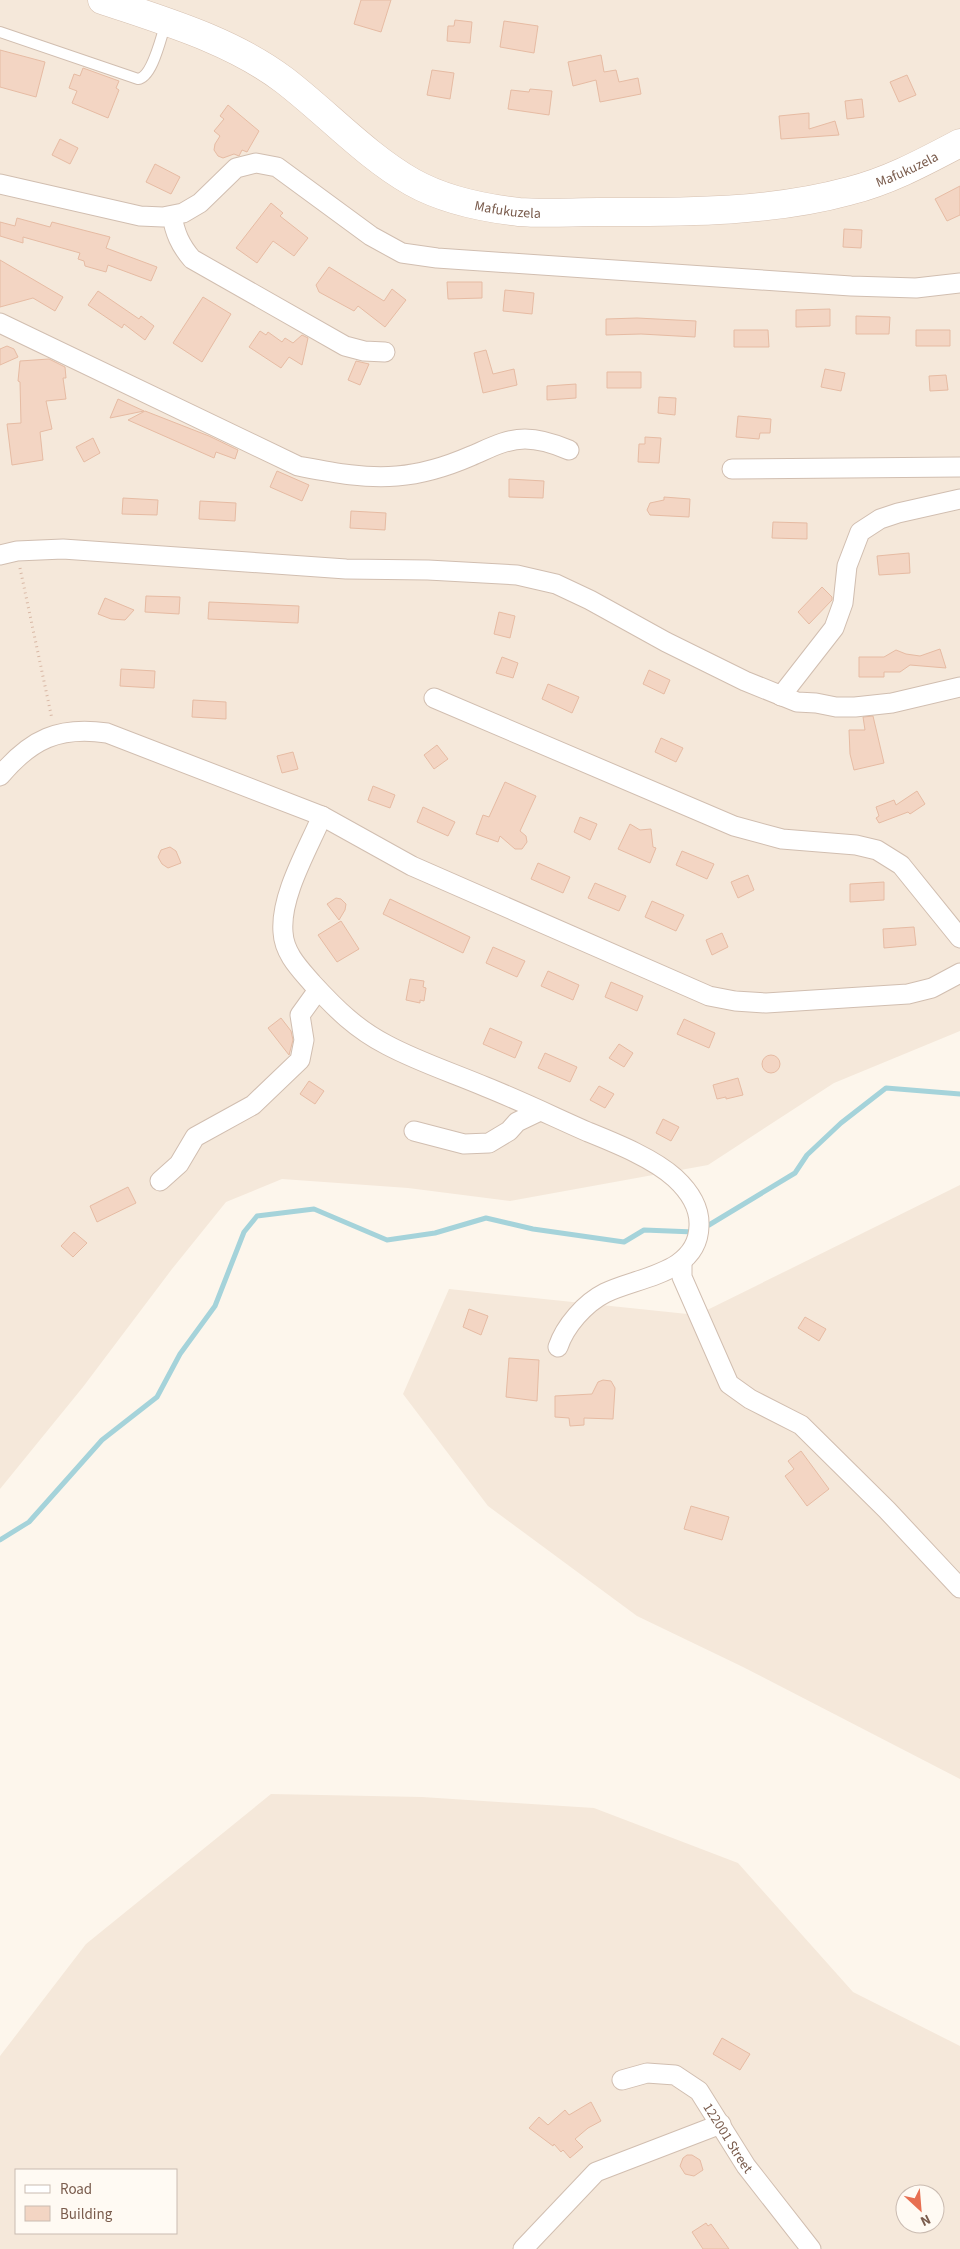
<svg xmlns="http://www.w3.org/2000/svg" width="960" height="2249" font-family="'Source Sans 3',sans-serif">
<style>
.residential{fill:#f5e8da;fill-rule:evenodd}
.lines{fill:none;stroke-linecap:round;stroke-linejoin:round}
.stream{stroke:#a5d3da;stroke-width:5}
.building{fill:#f3d5c3;stroke:#e6bba3}
.service-casing{stroke:#d1beb0;stroke-width:12}
.minor-casing{stroke:#d1beb0;stroke-width:21}
.secondary-casing{stroke:#d6c0b0;stroke-width:29}
.path{stroke:#d9b8a5;stroke-width:3;stroke-dasharray:1 4;stroke-linecap:butt}
.service{stroke:#fff;stroke-width:10}
.minor{stroke:#fff;stroke-width:19}
.secondary{stroke:#fff;stroke-width:28}
.labels{text-anchor:middle;stroke-width:5;stroke-linejoin:round;paint-order:stroke}
.street-label{font-size:14px;fill:#7a5c4d;stroke:#fffaf3}
</style>
<rect width="100%" height="100%" fill="#fdf6ec"/>
<path class="residential" d="M 0,0 L 960,0 L 960,1031 L 834,1083 L 708,1165 L 510,1201 L 408,1188 L 282,1179 L 226,1202 L 172,1269 L 83,1387 L 0,1489 Z
M 960,1185 L 960,1779 L 743,1667 L 637,1616 L 488,1506 L 403,1394 L 449,1289 L 697,1315 Z
M 271,1794 L 422,1797 L 594,1808 L 738,1863 L 853,1992 L 960,2046 L 960,2249 L 0,2249 L 0,2056 L 86,1944 ZM 16,2170 L 176,2170 L 176,2233 L 16,2233 ZM 905,2194 L 935,2194 L 935,2224 L 905,2224 Z"/>
<g class="lines">
<path class="stream" d="M 709,1225 L 795,1173 L 807,1155 L 841,1123 L 886,1088 L 960,1094
M 0,1540 L 29,1522 L 102,1440 L 157,1397 L 180,1354 L 215,1306 L 244,1232 L 257,1216 L 314,1209 L 387,1240 L 435,1233 L 486,1218 L 533,1229 L 624,1242 L 644,1230 L 694,1232"/>
</g>
<path class="building" d="M 361,0 L 391,0 L 381,32 L 354,24 Z
M 455,20 L 472,22 L 470,43 L 447,41 L 448,26 L 454,26 Z
M 504,21 L 538,26 L 534,53 L 500,47 Z
M 0,50 L 45,62 L 36,97 L 0,87 Z
M 601,55 L 604,72 L 616,70 L 619,82 L 638,78 L 641,94 L 600,102 L 596,80 L 573,86 L 568,62 Z
M 83,68 L 119,81 L 116,88 L 119,90 L 108,118 L 72,103 L 77,91 L 69,88 L 74,74 L 80,76 Z
M 432,70 L 454,73 L 450,99 L 427,95 Z
M 907,75 L 916,95 L 899,102 L 890,82 Z
M 530,89 L 552,91 L 549,115 L 508,109 L 511,90 L 529,92 Z
M 862,99 L 864,117 L 847,119 L 845,101 Z
M 228,105 L 259,131 L 247,152 L 242,150 L 239,156 L 234,154 L 223,158 L 218,156 L 214,150 L 215,144 L 220,136 L 214,131 L 224,119 L 220,116 Z
M 809,113 L 809,129 L 835,121 L 839,135 L 781,139 L 779,116 Z
M 60,139 L 78,148 L 70,164 L 52,155 Z
M 155,164 L 180,177 L 171,194 L 146,182 Z
M 960,186 L 960,215 L 947,221 L 935,199 Z
M 271,203 L 283,213 L 280,216 L 308,238 L 294,256 L 273,241 L 257,263 L 236,248 Z
M 17,218 L 50,227 L 52,222 L 110,237 L 106,248 L 157,267 L 151,281 L 108,265 L 106,272 L 85,266 L 84,261 L 78,259 L 80,253 L 23,237 L 23,243 L 0,236 L 0,222 L 15,226 Z
M 844,229 L 862,230 L 861,248 L 843,247 Z
M 0,260 L 63,297 L 55,311 L 33,298 L 0,307 Z
M 329,267 L 384,301 L 392,289 L 406,300 L 385,327 L 358,306 L 354,311 L 319,292 L 316,285 Z
M 447,282 L 482,282 L 482,298 L 448,299 Z
M 505,290 L 534,293 L 532,314 L 503,311 Z
M 98,291 L 139,319 L 141,316 L 154,326 L 145,340 L 124,324 L 122,328 L 88,305 Z
M 203,297 L 231,314 L 202,362 L 173,343 Z
M 830,309 L 830,326 L 796,327 L 796,310 Z
M 856,316 L 890,317 L 889,334 L 856,334 Z
M 637,318 L 696,321 L 695,337 L 641,334 L 606,335 L 606,319 Z
M 734,330 L 768,330 L 769,347 L 734,347 Z
M 916,330 L 950,330 L 950,346 L 916,346 Z
M 260,331 L 266,335 L 268,332 L 282,342 L 285,338 L 293,343 L 302,335 L 308,338 L 302,365 L 289,357 L 281,368 L 249,347 Z
M 7,346 L 14,349 L 18,357 L 0,365 L 0,349 Z
M 486,350 L 493,374 L 514,369 L 517,385 L 483,393 L 474,353 Z
M 49,359 L 65,367 L 66,378 L 63,378 L 66,399 L 46,401 L 52,429 L 40,432 L 43,460 L 12,465 L 7,424 L 21,423 L 20,382 L 18,381 L 20,361 Z
M 356,361 L 369,364 L 360,385 L 348,380 Z
M 825,369 L 845,373 L 841,391 L 821,387 Z
M 607,372 L 641,372 L 641,388 L 607,388 Z
M 946,375 L 948,390 L 930,391 L 929,376 Z
M 576,384 L 576,398 L 547,400 L 547,386 Z
M 659,397 L 676,398 L 675,415 L 658,413 Z
M 118,399 L 144,411 L 110,418 Z
M 145,411 L 209,436 L 238,450 L 235,459 L 216,452 L 214,458 L 128,420 Z
M 738,416 L 771,419 L 770,433 L 760,433 L 759,439 L 736,437 Z
M 645,437 L 661,438 L 659,463 L 638,462 L 639,444 L 645,444 Z
M 93,438 L 100,453 L 84,462 L 76,447 Z
M 277,471 L 309,485 L 302,501 L 270,487 Z
M 509,479 L 544,481 L 543,498 L 509,497 Z
M 664,497 L 690,499 L 689,517 L 650,515 L 647,510 L 650,503 L 664,500 Z
M 123,498 L 158,500 L 157,515 L 122,514 Z
M 200,501 L 236,503 L 235,521 L 199,519 Z
M 351,511 L 386,513 L 385,530 L 350,528 Z
M 773,522 L 807,523 L 807,539 L 772,538 Z
M 909,553 L 910,573 L 879,575 L 877,556 Z
M 822,587 L 832,597 L 832,600 L 809,624 L 798,612 Z
M 146,596 L 180,597 L 179,614 L 145,612 Z
M 105,598 L 134,610 L 125,620 L 111,619 L 98,614 Z
M 209,602 L 299,606 L 298,623 L 208,619 Z
M 499,612 L 515,616 L 510,638 L 494,634 Z
M 940,649 L 946,668 L 910,665 L 900,672 L 884,672 L 884,677 L 859,677 L 859,657 L 884,657 L 896,650 L 906,654 L 920,656 Z
M 502,657 L 518,663 L 513,678 L 496,673 Z
M 121,669 L 155,671 L 154,688 L 120,686 Z
M 649,670 L 670,680 L 664,694 L 643,684 Z
M 548,684 L 579,697 L 572,713 L 542,699 Z
M 193,700 L 226,702 L 226,719 L 192,717 Z
M 873,716 L 884,763 L 854,770 L 850,754 L 849,730 L 865,730 L 863,717 Z
M 661,738 L 683,748 L 676,762 L 655,752 Z
M 437,745 L 448,759 L 434,769 L 424,755 Z
M 293,752 L 298,769 L 282,773 L 277,756 Z
M 505,782 L 536,796 L 520,831 L 526,836 L 527,842 L 522,849 L 515,849 L 500,836 L 498,842 L 476,834 L 483,815 L 489,817 Z
M 373,786 L 395,795 L 390,808 L 368,800 Z
M 917,791 L 925,804 L 910,814 L 908,812 L 879,823 L 876,818 L 879,816 L 876,807 L 894,800 L 896,805 Z
M 423,807 L 455,822 L 448,836 L 417,822 Z
M 580,817 L 597,824 L 590,840 L 574,832 Z
M 630,824 L 640,830 L 651,829 L 653,847 L 656,848 L 650,863 L 618,849 Z
M 170,847 L 176,851 L 181,863 L 168,868 L 162,864 L 158,857 L 161,850 Z
M 682,851 L 714,864 L 707,879 L 676,865 Z
M 538,863 L 570,877 L 563,893 L 531,879 Z
M 748,875 L 754,890 L 738,898 L 731,882 Z
M 884,882 L 884,900 L 850,902 L 850,884 Z
M 595,883 L 626,896 L 619,911 L 588,898 Z
M 336,898 L 341,899 L 346,904 L 345,910 L 339,920 L 327,904 Z
M 390,899 L 470,937 L 463,953 L 383,914 Z
M 652,901 L 684,915 L 676,931 L 645,917 Z
M 341,921 L 359,949 L 337,962 L 318,935 Z
M 914,927 L 916,945 L 884,948 L 883,929 Z
M 722,933 L 728,947 L 712,955 L 706,940 Z
M 493,947 L 525,961 L 517,977 L 486,963 Z
M 548,971 L 579,985 L 573,1000 L 541,986 Z
M 410,979 L 424,981 L 423,987 L 426,988 L 424,1001 L 420,1000 L 420,1003 L 406,1000 Z
M 611,982 L 643,996 L 637,1011 L 605,997 Z
M 281,1018 L 291,1031 L 293,1040 L 289,1055 L 268,1028 Z
M 684,1019 L 715,1033 L 709,1048 L 677,1034 Z
M 490,1028 L 522,1042 L 515,1058 L 483,1044 Z
M 619,1044 L 633,1053 L 624,1067 L 609,1058 Z
M 545,1053 L 577,1067 L 570,1082 L 538,1068 Z
M762 1064a9 9 0 1 1 18 0a9 9 0 1 1-18 0Z
M 738,1078 L 743,1095 L 726,1099 L 726,1097 L 717,1099 L 713,1085 Z
M 309,1081 L 324,1091 L 315,1104 L 300,1094 Z
M 599,1086 L 614,1094 L 605,1108 L 590,1100 Z
M 663,1119 L 679,1127 L 671,1141 L 656,1133 Z
M 128,1187 L 136,1203 L 97,1222 L 90,1206 Z
M 74,1232 L 87,1243 L 73,1257 L 61,1246 Z
M 469,1309 L 488,1316 L 481,1335 L 463,1327 Z
M 805,1317 L 826,1329 L 819,1341 L 798,1328 Z
M 509,1358 L 539,1360 L 537,1401 L 506,1397 Z
M 603,1380 L 611,1381 L 615,1388 L 613,1419 L 584,1418 L 584,1425 L 570,1426 L 569,1418 L 555,1417 L 555,1396 L 592,1394 L 598,1382 Z
M 801,1451 L 829,1489 L 807,1506 L 785,1476 L 794,1469 L 788,1461 Z
M 691,1506 L 729,1517 L 722,1540 L 684,1529 Z
M 722,2038 L 750,2054 L 740,2070 L 713,2054 Z
M 591,2102 L 601,2121 L 588,2128 L 575,2139 L 583,2147 L 570,2158 L 563,2150 L 561,2152 L 554,2144 L 553,2146 L 529,2128 L 539,2117 L 548,2125 L 565,2110 L 569,2115 Z
M 687,2155 L 692,2155 L 700,2160 L 703,2170 L 694,2176 L 685,2174 L 680,2166 L 683,2158 Z
M 706,2223 L 708,2226 L 711,2224 L 729,2249 L 703,2249 L 692,2232 Z"/>
<g class="lines">
<g class="service-casing">
<path id="service" d="M 0,32 L 138,79 C 153,77 161,36 166,23"/>
</g>
<g class="minor-casing">
<g id="minor">
<path d="M 0,184 L 140,216 L 163,217 L 183,213 L 200,203 L 236,168 L 256,163 L 277,167 L 371,236 L 402,253 L 437,258 L 851,286 L 916,288 L 960,283"/>
<path d="M 172,216 C 175,233 180,245 192,259 L 345,346 L 364,351 L 385,352"/>
<path d="M 0,323 L 298,466 C 330,472 364,479 397,476 C 422,474 448,466 471,456 C 488,449 505,439 525,439 C 541,439 555,444 569,450"/>
<path d="M 732,469 L 960,467"/>
<path d="M 0,555 L 17,551 L 63,549 L 346,569 L 428,570 L 517,575 L 556,584 L 590,600 L 666,642 L 745,681 L 797,702 L 816,703 L 836,707 L 855,707 L 892,703 L 960,687"/>
<path d="M 781,696 L 834,628 L 843,603 L 847,566 L 860,532 L 880,519 L 898,513 L 960,499"/>
<path d="M 434,698 L 734,826 L 782,839 L 856,845 L 877,850 L 901,865 L 960,938"/>
<path d="M 0,776 C 31,739 59,726 107,733 L 322,816 L 412,866 L 709,996 L 735,1001 L 766,1003 L 908,994 L 932,988 L 960,973"/>
<path d="M 322,816 C 308,849 280,896 283,932 C 284,953 299,968 312,983 C 336,1009 356,1029 387,1045 C 419,1062 453,1073 486,1087 C 521,1101 554,1117 588,1132 C 615,1143 653,1158 675,1178 C 689,1191 700,1207 699,1226 C 698,1274 637,1277 605,1293 C 585,1303 565,1326 558,1347"/>
<path d="M 414,1131 L 464,1144 L 489,1143 L 509,1131 L 517,1122 L 540,1111"/>
<path d="M 160,1181 L 179,1164 L 195,1137 L 253,1105 L 300,1060 L 304,1040 L 300,1015 L 318,990"/>
<path d="M 682,1262 L 682,1277 L 729,1384 L 750,1399 L 801,1425 L 887,1510 L 960,1588"/>
<path id="s1" d="M 622,2080 L 647,2073 L 675,2075 L 699,2091 L 746,2166 L 811,2249"/>
<path d="M 523,2249 L 596,2172 L 721,2124"/>
</g>
</g>
<g class="secondary-casing">
<g id="secondary">
<path id="s2" d="M 102,0 C 164,21 231,40 284,80 C 327,113 365,155 412,182 C 444,200 483,208 519,212 C 545,214 573,212 599,212 C 681,212 769,213 849,191 C 889,181 924,162 960,143"/>
</g>
</g>
<path class="path" d="M 20,568 L 52,719"/>
<use href="#service" class="service"/>
<use href="#minor" class="minor"/>
<use href="#secondary" class="secondary"/>
</g>
<g class="labels">
<g class="street-label">
<text dy="5" stroke="none"><textPath href="#s2" startOffset="869">Mafukuzela</textPath></text>
<text dy="5" stroke="none"><textPath href="#s2" startOffset="464">Mafukuzela</textPath></text>
<text dy="5" stroke="none"><textPath href="#s1" startOffset="138">122001 Street</textPath></text>
</g>
</g>
<rect x="15" y="2169" width="162" height="65" fill="#fffaf3" stroke="#cabbb1"/>
<rect x="25" y="2185" width="25" height="8" fill="#ffffff" stroke="#cabbb1"/>
<text x="60" y="2194" font-size="15" fill="#7a5c4d">Road</text>
<rect x="25" y="2206" width="25" height="15" fill="#f3d5c3" stroke="#cabbb1"/>
<text x="60" y="2219" font-size="15" fill="#7a5c4d">Building</text>
<g transform="translate(920 2209) rotate(154)"><circle r="24" fill="#fffaf3" stroke="#cabbb1"/>
<path d="M0-4L9 19L0 12L-9 19Z" fill="#e76f51"/>
<text y="-8" font-size="14" font-weight="bold" text-anchor="middle" fill="#7a5c4d">N</text>
</g>
</svg>
